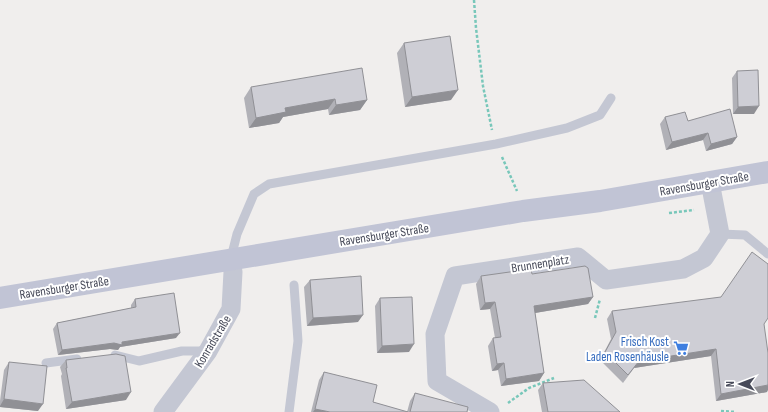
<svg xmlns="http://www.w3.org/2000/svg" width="768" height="412" font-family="'Sofia Sans Condensed',sans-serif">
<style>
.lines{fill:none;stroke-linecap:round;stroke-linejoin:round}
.path{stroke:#78c7ba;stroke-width:2.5;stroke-dasharray:3 2;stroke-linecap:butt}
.lane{stroke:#c4c7d3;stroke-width:9}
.street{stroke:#c4c7d3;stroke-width:19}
.secondary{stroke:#c1c4d5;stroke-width:22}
.wall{fill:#b1b1b7}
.shaded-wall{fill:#909095}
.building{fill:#ceced5;stroke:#909095}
.labels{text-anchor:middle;stroke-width:4;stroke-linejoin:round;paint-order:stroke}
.street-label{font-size:13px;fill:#474a59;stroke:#fff}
.shop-label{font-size:13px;fill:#366cbe;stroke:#fff;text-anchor:end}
</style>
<rect width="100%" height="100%" fill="#f0eeed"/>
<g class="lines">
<path class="path" d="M 474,0 L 476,28 L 483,86 L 492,130
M 502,157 L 517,191
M 669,213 L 694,210
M 595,318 L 600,299
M 508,403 L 529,388 L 554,378
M 721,411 L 736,412"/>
<path class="lane" d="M 720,234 L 745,235 L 768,254
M 231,258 L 237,234 L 254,194 L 269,184 L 496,144 L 567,128 L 600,115 L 611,98
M 115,355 L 139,361 L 182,351 L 207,351
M 46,363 L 77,359
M 289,412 L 298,341 L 294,285"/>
<path class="street" d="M 163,412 L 208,351 L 231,309 L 233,272 L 231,260
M 490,412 L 437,381 L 435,334 L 455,276 L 578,257 L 606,280 L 683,269 L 704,258 L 720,234 L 710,182"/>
<path class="secondary" d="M 0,298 L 523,211 L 600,201 L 768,172"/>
</g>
<path class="wall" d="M 404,43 L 451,100 L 405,107 L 397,53 Z
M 737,71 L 754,114 L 733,114 L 732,78 Z
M 251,87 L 367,100 L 360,110 L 329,115 L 328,109 L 283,117 L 279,123 L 249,128 L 244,98 Z
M 665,117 L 688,121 L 737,137 L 732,144 L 706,151 L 703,140 L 666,150 L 660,124 Z
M 532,274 L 593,297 L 588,304 L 535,313 L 544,373 L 539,381 L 501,386 L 498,370 L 492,371 L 488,346 L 493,338 L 495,338 L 490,309 L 480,310 L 476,284 L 481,276 Z
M 310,280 L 358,322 L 307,326 L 304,287 Z
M 380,298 L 409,352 L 377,353 L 375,306 Z
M 135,299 L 176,338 L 120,347 L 118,350 L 110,349 L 58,355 L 53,329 L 57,323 L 131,308 L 131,305 Z
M 612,311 L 764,324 L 767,392 L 716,401 L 711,356 L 634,368 L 623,383 L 600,360 L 611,339 L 607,319 Z
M 66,360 L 126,400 L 66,409 L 61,376 L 62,374 L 60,367 Z
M 9,362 L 38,411 L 0,407 L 0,401 L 4,370 Z
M 324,372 L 373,402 L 407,412 L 410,401 L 415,393 L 467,412 L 311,412 L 319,380 Z
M 543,383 L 620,412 L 542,412 L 538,390 Z"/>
<path class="shaded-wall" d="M 458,90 L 451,100 L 405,107 L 412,97 Z
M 335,99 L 328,109 L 283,117 L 279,123 L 249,128 L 256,118 L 285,108 Z
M 367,100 L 360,110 L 329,115 L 336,105 Z
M 759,106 L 754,114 L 733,114 L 738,107 Z
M 708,133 L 703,140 L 666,150 L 672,142 Z
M 737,137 L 732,144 L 706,151 L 711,144 Z
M 593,297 L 588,304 L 529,314 L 534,306 Z
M 495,302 L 490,309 L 480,310 L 485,303 Z
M 363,315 L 358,322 L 307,326 L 313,318 Z
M 180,333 L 176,338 L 120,347 L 118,350 L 110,349 L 58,355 L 62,350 L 122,342 Z
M 414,344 L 409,352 L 377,353 L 382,346 Z
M 716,349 L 711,356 L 634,368 L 623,383 L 639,361 Z
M 504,363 L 498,370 L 492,371 L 497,364 Z
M 544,373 L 539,381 L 501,386 L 506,379 Z
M 768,385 L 768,390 L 767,392 L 716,401 L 721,394 Z
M 131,392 L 126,400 L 66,409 L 72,402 Z
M 4,399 L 43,404 L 38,411 L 0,407 L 0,406 Z
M 315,409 L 330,412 L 313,412 Z"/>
<path class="building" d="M 450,36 L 458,90 L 412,97 L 404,43 Z
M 362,68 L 367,100 L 336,105 L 335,99 L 285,108 L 286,112 L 256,118 L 251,87 Z
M 758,70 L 759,106 L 738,107 L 737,71 Z
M 730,109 L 737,137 L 711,144 L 708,133 L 672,142 L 665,117 L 685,112 L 688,121 Z
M 752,252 L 768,264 L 768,318 L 764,324 L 768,353 L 768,385 L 721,394 L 716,349 L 639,361 L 628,375 L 605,352 L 616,332 L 612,311 L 721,297 Z
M 585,266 L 588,268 L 593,297 L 534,306 L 544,373 L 506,379 L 504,363 L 497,364 L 493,338 L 501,337 L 495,302 L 485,303 L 481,276 L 531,269 L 532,274 Z
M 361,276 L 363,315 L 313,318 L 310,280 Z
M 174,293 L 180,333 L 122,342 L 122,345 L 114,343 L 62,350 L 57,323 L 136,307 L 135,299 Z
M 412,297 L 414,344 L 382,346 L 380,298 Z
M 116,354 L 125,356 L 131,392 L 72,402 L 66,368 L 67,368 L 66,360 Z
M 9,362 L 47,366 L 43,404 L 4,399 Z
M 324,372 L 377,385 L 373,402 L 408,412 L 330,412 L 315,409 Z
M 584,380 L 620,412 L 548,412 L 543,383 Z
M 415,393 L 468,407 L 467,412 L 410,412 Z"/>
<defs>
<g id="supermarket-bare" transform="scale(1.2)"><path d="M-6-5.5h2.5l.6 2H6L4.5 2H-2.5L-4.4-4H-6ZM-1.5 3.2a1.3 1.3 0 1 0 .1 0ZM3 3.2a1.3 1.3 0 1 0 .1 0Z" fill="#3f7fe0" stroke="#fff" stroke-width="2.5" paint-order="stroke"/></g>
</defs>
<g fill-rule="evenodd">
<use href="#supermarket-bare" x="681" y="348"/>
</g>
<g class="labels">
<g class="street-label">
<text transform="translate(704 183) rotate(-10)" y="5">Ravensburger Straße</text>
<text transform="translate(384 234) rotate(-9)" y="5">Ravensburger Straße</text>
<text transform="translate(540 263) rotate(-9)" y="5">Brunnenplatz</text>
<text transform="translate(64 287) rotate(-9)" y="5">Ravensburger Straße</text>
<text transform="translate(212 341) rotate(-59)" y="5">Konradstraße</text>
</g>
<g class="shop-label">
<text x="669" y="346">Frisch Kost<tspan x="669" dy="15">Laden Rosenhäusle</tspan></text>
</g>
</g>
<g transform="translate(740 384) rotate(270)" stroke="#ffffff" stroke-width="3" paint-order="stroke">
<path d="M0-3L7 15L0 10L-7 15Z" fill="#474a59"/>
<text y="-6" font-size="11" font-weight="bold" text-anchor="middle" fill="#474a59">N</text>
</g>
</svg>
